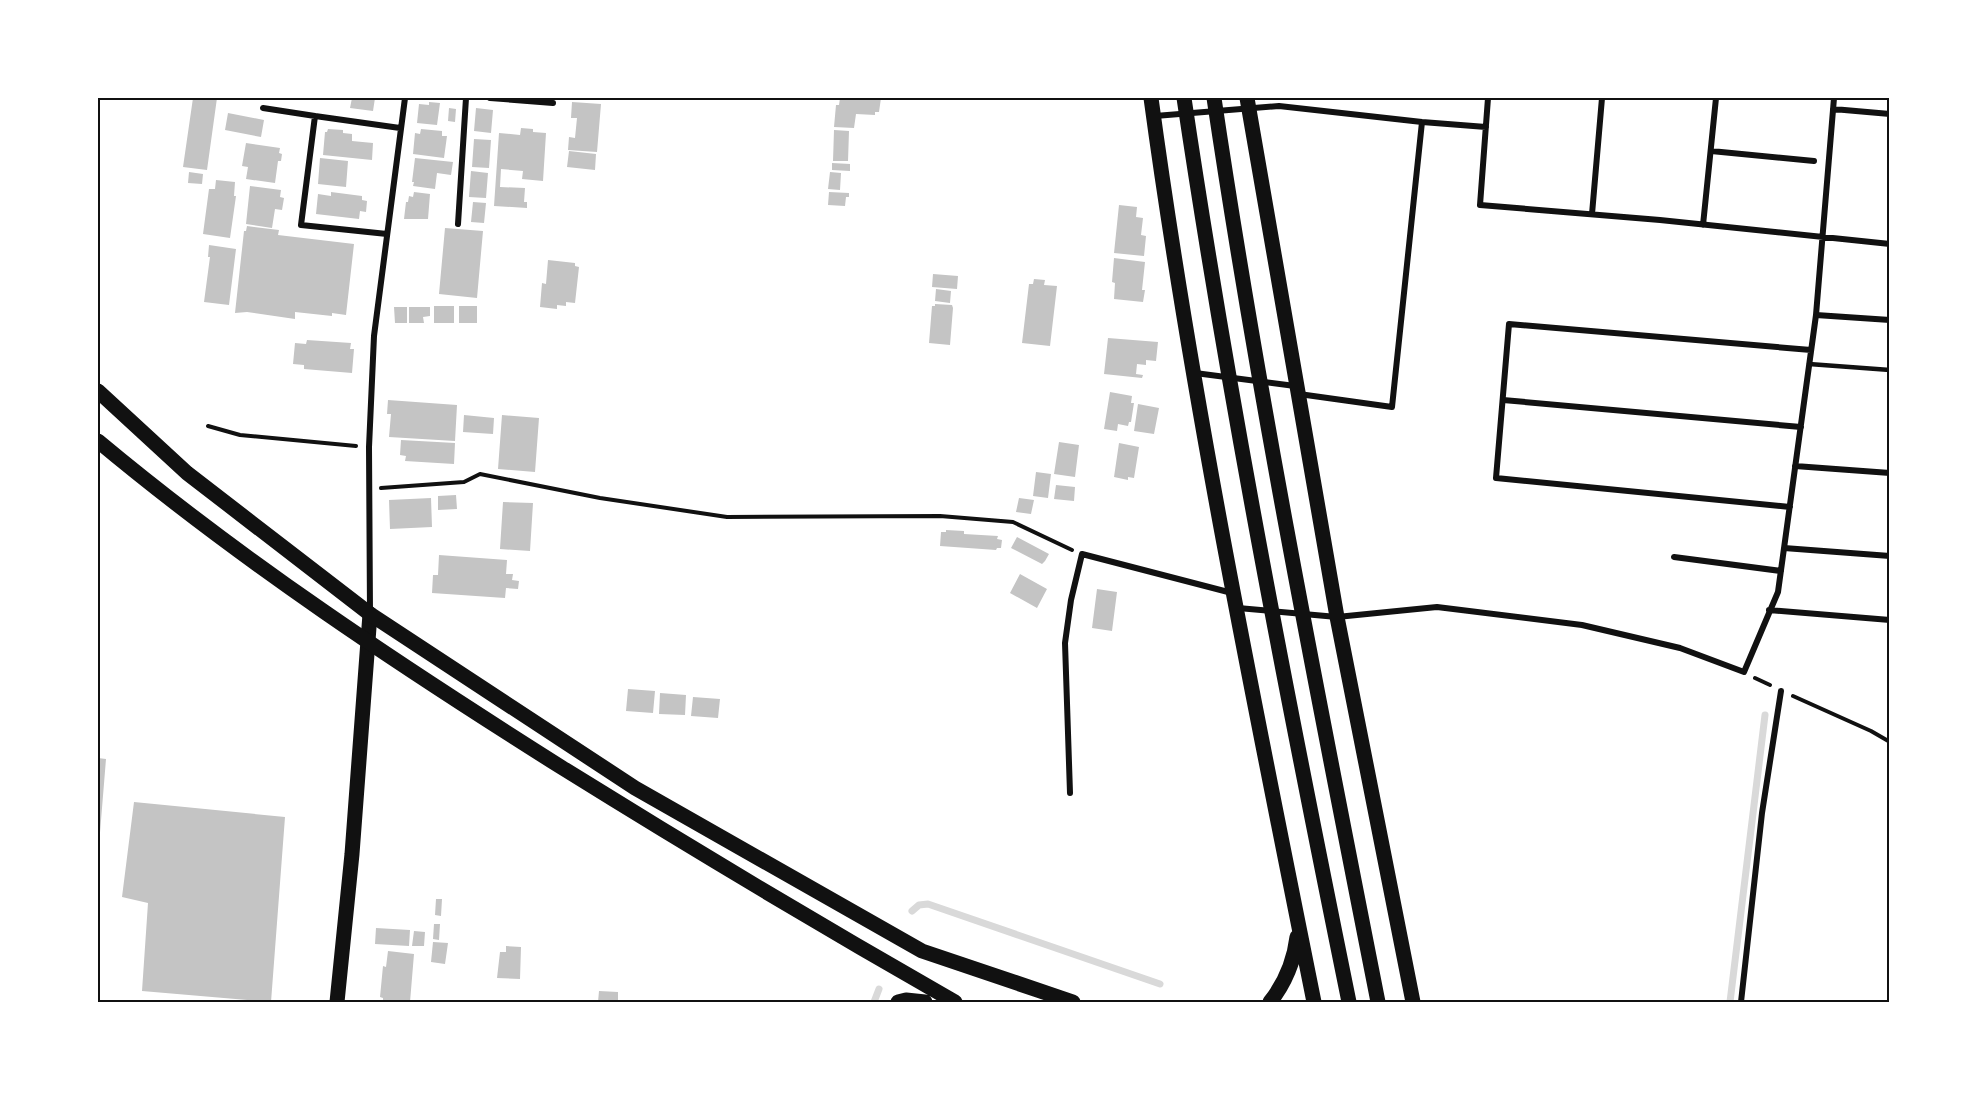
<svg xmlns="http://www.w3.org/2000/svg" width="1987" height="1100" font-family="Rubik,sans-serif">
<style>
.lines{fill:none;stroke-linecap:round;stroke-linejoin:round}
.stream{stroke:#d9d9d9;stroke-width:7}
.building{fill:#c4c4c4}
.path{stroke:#111;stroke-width:4}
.service{stroke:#111;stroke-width:4.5}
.minor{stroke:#111;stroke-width:6}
.primary{stroke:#111;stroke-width:15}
.trunk{stroke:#111;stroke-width:15}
.neatline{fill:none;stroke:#111;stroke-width:2}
</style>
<rect width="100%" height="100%" fill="#fff"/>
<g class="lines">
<path class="stream" d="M 912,911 L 919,905 L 928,904 L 1160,984
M 874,1002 L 879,989
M 1730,1002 L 1765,715"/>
</g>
<path class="building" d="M 193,98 L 217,98 L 207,170 L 183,167 Z
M 352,98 L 375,98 L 373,111 L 350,108 Z
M 840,98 L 881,98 L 879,112 L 875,112 L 875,115 L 856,114 L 854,128 L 834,127 L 836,105 L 839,105 Z
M 429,102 L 440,103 L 437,125 L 417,123 L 419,104 L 429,105 Z
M 572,102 L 601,104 L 597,152 L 568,150 L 569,137 L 575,138 L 577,118 L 571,118 Z
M 449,108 L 456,109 L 455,122 L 448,121 Z
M 476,108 L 493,110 L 491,133 L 474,131 Z
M 228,113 L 264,120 L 261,137 L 225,130 Z
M 521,128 L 533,129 L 533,132 L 546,133 L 543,181 L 522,179 L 523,171 L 501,169 L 500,187 L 525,188 L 524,202 L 527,202 L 527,208 L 494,206 L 499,133 L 520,135 Z
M 328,129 L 343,130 L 343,133 L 352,134 L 352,141 L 373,143 L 372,160 L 323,155 L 325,132 L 327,132 Z
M 421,129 L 442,131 L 442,136 L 447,136 L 444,158 L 413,154 L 415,133 L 420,134 Z
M 834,130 L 849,131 L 848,161 L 833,161 Z
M 474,139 L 491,140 L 489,168 L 472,167 Z
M 246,143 L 280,148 L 279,153 L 282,154 L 281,161 L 278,161 L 275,183 L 246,179 L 248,167 L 242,166 Z
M 569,151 L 596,154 L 595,170 L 567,167 Z
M 320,158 L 348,161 L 346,187 L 318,184 Z
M 415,158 L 453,162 L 451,175 L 437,173 L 435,189 L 413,186 L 414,182 L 412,182 Z
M 832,163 L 850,164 L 850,171 L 832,170 Z
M 471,171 L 488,173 L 486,198 L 469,197 Z
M 189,172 L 203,174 L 202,184 L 188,183 Z
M 830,172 L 841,173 L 840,190 L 828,189 Z
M 216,180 L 235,182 L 234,196 L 236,196 L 230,238 L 203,234 L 209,189 L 215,189 Z
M 250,186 L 281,190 L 280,197 L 284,198 L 282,210 L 275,209 L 272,228 L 246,224 Z
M 331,192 L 362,196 L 362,200 L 367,201 L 366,212 L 360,211 L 359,219 L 316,214 L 318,194 L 331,196 Z
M 414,192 L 430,194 L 428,219 L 404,219 L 406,202 L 408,202 L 409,196 L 413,197 Z
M 829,192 L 849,193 L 849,197 L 846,197 L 845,206 L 828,205 Z
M 473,202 L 486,203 L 484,223 L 471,222 Z
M 1119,205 L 1137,207 L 1136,217 L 1143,218 L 1141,235 L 1146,236 L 1144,256 L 1114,253 Z
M 247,226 L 279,230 L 278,235 L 354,244 L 346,315 L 332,313 L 332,316 L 295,312 L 295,319 L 247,312 L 235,313 L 244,231 L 246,231 Z
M 445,228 L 483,231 L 477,298 L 439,294 Z
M 209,245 L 236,249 L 229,305 L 204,302 L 210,257 L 208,257 Z
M 1114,258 L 1145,262 L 1142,290 L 1145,290 L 1143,302 L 1114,299 L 1115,283 L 1112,282 Z
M 548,260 L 575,263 L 575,266 L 579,267 L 575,303 L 566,302 L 566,306 L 557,305 L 557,309 L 540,307 L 542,283 L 546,284 Z
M 933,274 L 958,276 L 957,289 L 932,287 Z
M 1034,279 L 1045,280 L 1044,285 L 1057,286 L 1050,346 L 1022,343 L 1029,284 L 1033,284 Z
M 936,289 L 951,291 L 950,303 L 935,301 Z
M 935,304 L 952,305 L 953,308 L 950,345 L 929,343 L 932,306 L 935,306 Z
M 434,306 L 454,306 L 454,323 L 434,323 Z
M 459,306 L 477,306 L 477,323 L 459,323 Z
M 394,307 L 407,307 L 407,323 L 395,323 Z
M 409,307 L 430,307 L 430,316 L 423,317 L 424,323 L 409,323 Z
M 1108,338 L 1158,342 L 1156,361 L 1146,360 L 1146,365 L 1137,364 L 1136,374 L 1143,375 L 1142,378 L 1104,374 Z
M 307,340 L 351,343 L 350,349 L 354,349 L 352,373 L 304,369 L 304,365 L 293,364 L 295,343 L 306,344 Z
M 1110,392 L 1132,396 L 1131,403 L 1134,403 L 1131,422 L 1129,422 L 1128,426 L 1118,424 L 1117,431 L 1104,429 Z
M 388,400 L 457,405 L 455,441 L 389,437 L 391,414 L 387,414 Z
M 1138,404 L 1159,408 L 1154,434 L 1134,431 Z
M 464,415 L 494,418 L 493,434 L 463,432 Z
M 502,415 L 539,418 L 535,472 L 498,469 Z
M 401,440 L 455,443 L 454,464 L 405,461 L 406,456 L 400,455 Z
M 1059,442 L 1079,445 L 1075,477 L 1054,474 Z
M 1119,443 L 1139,447 L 1134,478 L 1128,477 L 1128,480 L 1114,477 Z
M 1036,472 L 1051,474 L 1048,498 L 1033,496 Z
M 1056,485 L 1075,487 L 1074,501 L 1054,499 Z
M 456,495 L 457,509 L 438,510 L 438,496 Z
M 431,498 L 432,527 L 390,529 L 389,500 Z
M 1019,498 L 1034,500 L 1031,514 L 1016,512 Z
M 503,502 L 533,503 L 530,551 L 500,549 Z
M 946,530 L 964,531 L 964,534 L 998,536 L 997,539 L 1002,540 L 1001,548 L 997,548 L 996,550 L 940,546 L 941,532 L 946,532 Z
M 1017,537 L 1049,554 L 1045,561 L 1042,564 L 1011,548 Z
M 439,555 L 507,560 L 506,574 L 513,574 L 512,580 L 519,581 L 518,589 L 506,588 L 505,598 L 432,593 L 433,575 L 438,575 Z
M 1020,574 L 1047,589 L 1037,608 L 1010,593 Z
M 1097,589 L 1117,592 L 1112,631 L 1092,628 Z
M 628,689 L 655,691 L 653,713 L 626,711 Z
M 660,693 L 686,695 L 685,715 L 659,714 Z
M 693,697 L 720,699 L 718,718 L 691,716 Z
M 98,758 L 106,759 L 99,845 L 98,845 Z
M 134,802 L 285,817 L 271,1002 L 142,991 L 148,903 L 122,897 Z
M 436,899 L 442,899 L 441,916 L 435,915 Z
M 434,924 L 440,924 L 439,940 L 433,939 Z
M 376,928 L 410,930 L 409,946 L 375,944 Z
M 414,931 L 425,932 L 424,946 L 412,946 Z
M 433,942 L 448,943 L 445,964 L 431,962 Z
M 506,946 L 521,947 L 520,979 L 497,978 L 500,952 L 506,952 Z
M 388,951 L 414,954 L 410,1002 L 383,1002 L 383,998 L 380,997 L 383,966 L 386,967 Z
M 599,991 L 618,992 L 618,1002 L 598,1002 Z"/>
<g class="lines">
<path class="path" d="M 208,426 L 240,435 L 356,446
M 381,488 L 464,482 L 480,474 L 600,498 L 727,517 L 940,516 L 1013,522 L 1072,550
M 1755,678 L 1770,685
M 1793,696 L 1871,731 L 1890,742"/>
<path class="service" d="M 1809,364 L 1890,370"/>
<path class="minor" d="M 490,98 L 553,103
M 1488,98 L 1480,205 L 1660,220 L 1890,244
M 263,108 L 315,116
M 1833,109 L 1890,114
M 1155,116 L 1279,106 L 1422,122 L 1486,127
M 1711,151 L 1814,161
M 1592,214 L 1602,98
M 458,224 L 466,98
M 1703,225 L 1716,98
M 387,234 L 301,225 L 315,116 L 400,128
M 1816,315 L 1890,320
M 1195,373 L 1295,386
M 1299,394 L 1392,407 L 1422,122
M 1503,400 L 1801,427
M 1795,466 L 1890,473
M 1790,507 L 1496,478 L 1509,324 L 1811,350
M 1784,548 L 1890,556
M 1674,557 L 1781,571
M 1238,608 L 1337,617 L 1437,607 L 1582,625 L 1680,648 L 1744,672 L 1778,592 L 1816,315 L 1834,98
M 1769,610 L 1890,620
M 370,613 L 369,447 L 374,336 L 405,98
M 1070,793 L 1065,643 L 1071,600 L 1082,554 L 1232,593
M 1741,1002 L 1762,813 L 1781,691"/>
<path class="primary" d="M 337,1002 L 352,854 L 370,614"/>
<path class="trunk" d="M 1151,98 C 1192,401 1254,702 1314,1002
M 1184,98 C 1229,401 1288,702 1349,1002
M 1214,98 C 1259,401 1319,702 1378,1002
M 1247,98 L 1337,617 L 1413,1002
M 98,391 L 187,473 L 370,614 L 635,788 L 922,951 L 1073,1002
M 98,441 C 243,562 401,666 561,767 C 691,848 822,926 955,1002
M 898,1002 L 906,1000 L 925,1002
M 1270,1002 C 1285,983 1294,962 1297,937"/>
</g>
<rect width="1987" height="1100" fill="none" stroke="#ffffff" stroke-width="198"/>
<rect x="99" y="99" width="1789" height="902" class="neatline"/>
</svg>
